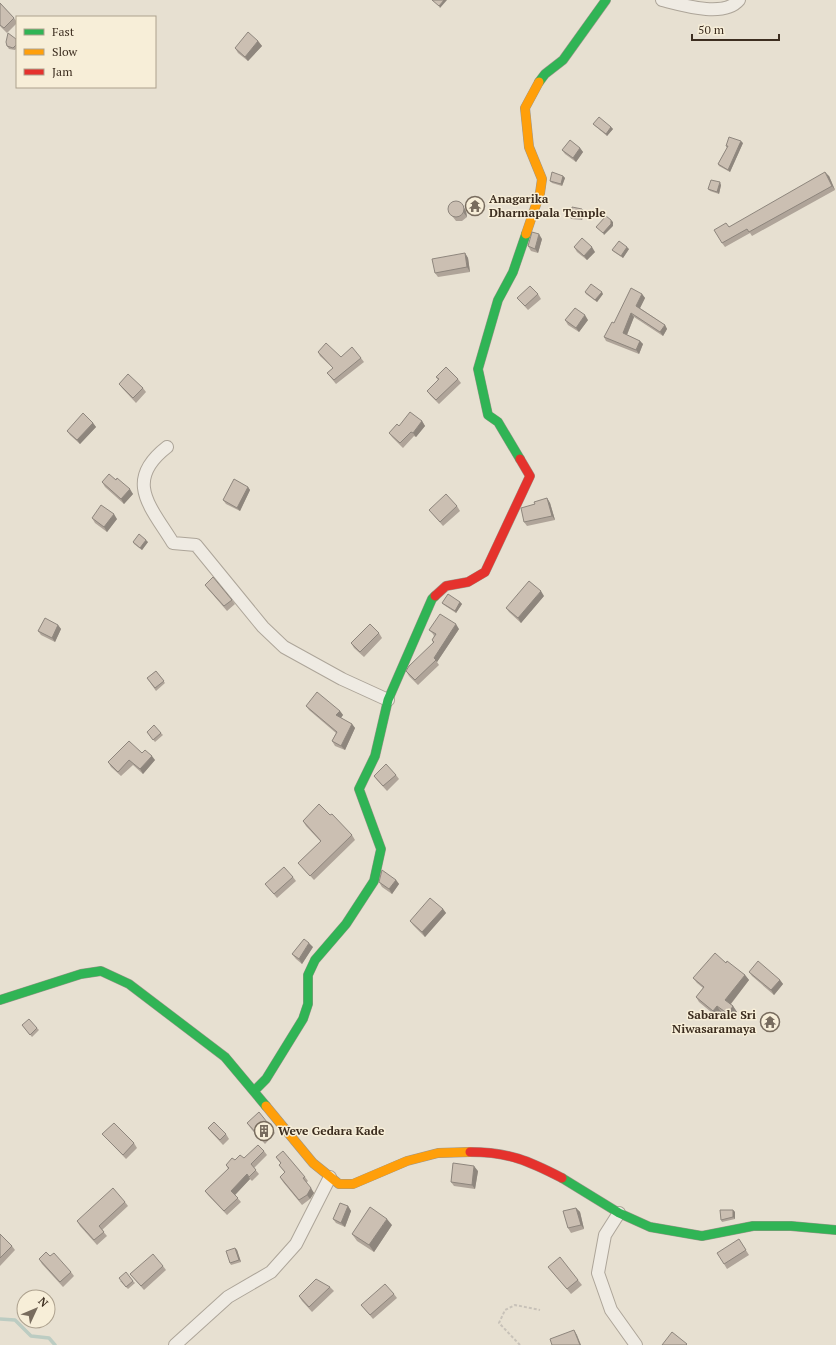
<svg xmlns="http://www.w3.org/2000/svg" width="836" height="1345" font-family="'PT Serif',serif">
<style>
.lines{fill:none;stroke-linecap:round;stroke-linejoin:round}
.stream{stroke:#bcccc2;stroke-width:3.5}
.street-casing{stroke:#ada599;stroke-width:14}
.fast-casing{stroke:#9c958a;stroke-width:10}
.slow-casing{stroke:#9c958a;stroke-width:10}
.jam-casing{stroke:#9c958a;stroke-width:10}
.path{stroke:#c8c2b9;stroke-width:2;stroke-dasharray:3 2;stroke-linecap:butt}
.street{stroke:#efebe3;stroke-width:12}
.fast{stroke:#30b455;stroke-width:9}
.slow{stroke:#ff9f0a;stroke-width:9}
.jam{stroke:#e5322d;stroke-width:9}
.wall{fill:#afa499}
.shaded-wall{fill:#8e867d}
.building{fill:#cbbfb2;stroke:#8e867d}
.labels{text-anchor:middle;stroke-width:3;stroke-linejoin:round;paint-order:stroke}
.poi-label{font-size:12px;font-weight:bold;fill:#3d2e20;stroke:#f7eed8;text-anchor:start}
</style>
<rect width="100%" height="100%" fill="#e7e0d1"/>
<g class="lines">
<path class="stream" d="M 0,1319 L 15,1320 L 31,1336 L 49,1338 L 55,1345"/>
<g class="street-casing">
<path id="street" d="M 662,0 C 682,5 724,18 739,0
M 167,447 C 123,481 151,507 173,543 L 196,545 L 263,627 L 284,647 L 342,679 L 388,700
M 619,1213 L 605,1235 L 598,1273 L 611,1310 L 636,1345
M 175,1345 L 228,1297 L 271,1272 L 296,1244 L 330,1177"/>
</g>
<g class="fast-casing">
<path id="fast" d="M 539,82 L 545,74 L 563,60 L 606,0
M 520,459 L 498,422 L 488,415 L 478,369 L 498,300 L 513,272 L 526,234
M 0,1000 L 81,974 L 101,971 L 129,984 L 225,1057 L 266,1106
M 254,1091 L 266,1079 L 303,1019 L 308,1004 L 308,975 L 315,960 L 346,924 L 374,881 L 381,849 L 359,789 L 375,756 L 388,700 L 432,599 L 435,596
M 562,1178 L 619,1213 L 650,1227 L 702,1236 L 753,1226 L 791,1226 L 836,1230"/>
</g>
<g class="slow-casing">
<path id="slow" d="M 526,234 L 540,193 L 542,179 L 529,147 L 525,108 L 539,82
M 266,1106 L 313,1163 L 339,1184 L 353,1184 L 407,1161 L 438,1153 L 470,1152"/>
</g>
<g class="jam-casing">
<path id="jam" d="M 435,596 L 446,586 L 468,582 L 485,572 L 530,476 L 520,459
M 470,1152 C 509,1152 529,1161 562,1178"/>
</g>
<path class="path" d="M 520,1345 L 499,1323 L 505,1310 L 515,1305 L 540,1310"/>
<use href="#street" class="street"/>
<use href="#fast" class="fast"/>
<use href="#slow" class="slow"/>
<use href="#jam" class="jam"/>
</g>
<path class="wall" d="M 0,3 L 14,18 L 17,22 L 17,23 L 7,33 L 0,26 Z
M 17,41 L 17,48 L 15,50 L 9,49 L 7,46 Z
M 258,41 L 262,46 L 248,61 L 238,53 L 235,48 Z
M 593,124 L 611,127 L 613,129 L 607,136 L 595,126 Z
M 743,143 L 730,172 L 719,166 L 718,164 L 727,148 L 726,146 Z
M 580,148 L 583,152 L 576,162 L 565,154 L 562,150 Z
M 563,176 L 565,178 L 562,186 L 552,183 L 550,181 Z
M 829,176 L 835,190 L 752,236 L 750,233 L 725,247 L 722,243 L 729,227 Z
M 721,185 L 719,194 L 710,191 L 708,189 Z
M 466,211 L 467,217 L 462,221 L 456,221 L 449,212 Z
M 584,212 L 582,220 L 571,219 L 570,217 Z
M 542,239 L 538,253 L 531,251 L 528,246 Z
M 574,247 L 595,252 L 587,260 L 577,252 Z
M 629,249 L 623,258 L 614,252 L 612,250 Z
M 465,253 L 468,258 L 470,272 L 438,277 L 435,273 Z
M 585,292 L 603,294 L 597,302 L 586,294 Z
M 538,294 L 541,299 L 528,310 L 517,298 Z
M 642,294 L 645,298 L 640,308 L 665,325 L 667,329 L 663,336 L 634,317 L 627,335 L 640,341 L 643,344 L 639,354 L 606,341 L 604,337 L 614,323 Z
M 565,320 L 588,320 L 579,332 L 568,325 Z
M 318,352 L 341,357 L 361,358 L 364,362 L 336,384 L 327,373 L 333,368 L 320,356 Z
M 436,377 L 458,379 L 461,383 L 439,404 L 430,395 L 427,391 L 438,380 Z
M 119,384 L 143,388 L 146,392 L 136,403 L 122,388 Z
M 422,421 L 425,426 L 416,437 L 414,436 L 403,448 L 392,437 L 389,433 L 399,426 Z
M 93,423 L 96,427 L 80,444 L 70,435 L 67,431 Z
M 116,480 L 133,494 L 124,504 L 105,487 L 102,482 Z
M 248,487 L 250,490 L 240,511 L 226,504 L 223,500 Z
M 547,498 L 550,503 L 555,520 L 527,526 L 524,522 L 535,504 Z
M 457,506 L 460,511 L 443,526 L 429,510 Z
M 92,518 L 117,519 L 107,532 L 95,523 Z
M 133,542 L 148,542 L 142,550 L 134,544 Z
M 205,585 L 232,600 L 235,604 L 227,611 L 208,589 Z
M 544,596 L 521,623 L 509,612 L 506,608 Z
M 460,602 L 462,604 L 456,613 L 444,605 L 442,603 Z
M 58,625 L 61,629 L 55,642 L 41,635 L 38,631 Z
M 459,629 L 437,662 L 439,665 L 418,685 L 409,676 L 406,671 L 433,643 L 432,640 L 434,636 L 433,634 L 429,630 Z
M 379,633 L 382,638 L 364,657 L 354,648 L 351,643 Z
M 156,671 L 165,683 L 156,691 L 147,678 Z
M 306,706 L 340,711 L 343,715 L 341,718 L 352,724 L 355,728 L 345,750 L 335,746 L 332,741 L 336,733 L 309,710 Z
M 147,732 L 161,733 L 163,735 L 155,742 Z
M 142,753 L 155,760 L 143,774 L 133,765 L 121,776 L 111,767 L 108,762 Z
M 396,775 L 399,779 L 387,791 L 377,780 L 374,776 Z
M 330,815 L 352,835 L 355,840 L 314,880 L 302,867 L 298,863 L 321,842 L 306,826 L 303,821 Z
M 293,877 L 296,881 L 277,898 L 265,884 Z
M 396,880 L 399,884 L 392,894 L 382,887 L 379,882 Z
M 443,909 L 446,913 L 425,937 L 413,925 L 410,921 Z
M 313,947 L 302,964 L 296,959 L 292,954 Z
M 726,963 L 745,975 L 749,980 L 731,1004 L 733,1006 L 737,1012 L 731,1019 L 721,1012 L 717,1017 L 699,1002 L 696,997 L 703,988 L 697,983 L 693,978 Z
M 749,972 L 780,980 L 783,984 L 774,995 L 752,976 Z
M 22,1025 L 37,1028 L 39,1030 L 32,1037 Z
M 247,1123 L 271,1127 L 275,1133 L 265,1144 L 252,1130 Z
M 208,1128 L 226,1134 L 229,1139 L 223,1145 L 211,1132 Z
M 102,1134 L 134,1143 L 137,1148 L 126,1159 L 106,1138 Z
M 264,1151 L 267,1155 L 254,1168 L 259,1174 L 252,1181 L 250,1179 L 235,1195 L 241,1202 L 227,1215 L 208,1195 L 205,1191 L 228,1169 L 226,1165 L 235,1160 L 244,1158 Z
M 276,1157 L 305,1177 L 308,1181 L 306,1183 L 314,1193 L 310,1199 L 302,1205 L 283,1182 L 280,1177 L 285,1173 L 279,1165 L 281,1164 Z
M 478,1171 L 475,1189 L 454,1186 L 451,1182 Z
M 125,1202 L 128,1206 L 102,1230 L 107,1236 L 97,1245 L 80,1226 L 77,1221 Z
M 348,1206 L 351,1211 L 345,1227 L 336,1223 L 333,1219 Z
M 576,1208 L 580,1212 L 584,1229 L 571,1233 L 568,1228 Z
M 733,1210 L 735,1212 L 735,1219 L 722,1222 L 721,1220 Z
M 392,1225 L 374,1252 L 357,1241 L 352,1234 Z
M 0,1234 L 12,1246 L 15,1250 L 0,1266 Z
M 742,1244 L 749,1255 L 727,1269 L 724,1264 Z
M 235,1248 L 237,1250 L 241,1262 L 231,1265 L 230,1263 Z
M 50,1256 L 71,1272 L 74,1276 L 63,1287 L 42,1264 L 39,1259 Z
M 163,1266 L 166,1270 L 144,1290 L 130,1274 Z
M 548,1267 L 578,1280 L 582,1285 L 571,1294 Z
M 120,1281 L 133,1281 L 135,1283 L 128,1289 Z
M 330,1287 L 334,1291 L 312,1312 L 302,1301 L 299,1296 Z
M 394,1294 L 397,1298 L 373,1319 L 361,1305 Z"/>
<path class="shaded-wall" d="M 444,0 L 447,0 L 440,8 L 439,6 Z
M 258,41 L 262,46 L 248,61 L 245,57 Z
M 611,127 L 613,129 L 607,136 L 606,134 Z
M 741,141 L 743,143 L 730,172 L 728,170 Z
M 580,148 L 583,152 L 576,162 L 573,158 Z
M 825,172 L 829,176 L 835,190 L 832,186 Z
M 563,176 L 565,178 L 562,186 L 561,184 Z
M 720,182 L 721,185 L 719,194 L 717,192 Z
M 463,206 L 466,211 L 467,217 L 463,212 Z
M 582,209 L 584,212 L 582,220 L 580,218 Z
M 611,220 L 613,222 L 613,226 L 604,235 L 603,233 Z
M 539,234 L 542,239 L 538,253 L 535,249 Z
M 592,247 L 595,252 L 587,260 L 584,256 Z
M 627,247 L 629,249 L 623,258 L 621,256 Z
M 465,253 L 468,258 L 470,272 L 467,267 Z
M 602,292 L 603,294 L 597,302 L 595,300 Z
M 642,294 L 645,298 L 639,310 L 636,306 Z
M 631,313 L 634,317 L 626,337 L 623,333 Z
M 585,315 L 588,320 L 579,332 L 576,328 Z
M 665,325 L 667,329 L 663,336 L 660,332 Z
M 640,341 L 643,344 L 639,354 L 636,350 Z
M 422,421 L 425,426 L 416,437 L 413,433 Z
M 93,423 L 96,427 L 80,444 L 77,440 Z
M 248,487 L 250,490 L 240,511 L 237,508 Z
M 130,489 L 133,494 L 124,504 L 121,499 Z
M 547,498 L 550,503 L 555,520 L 552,516 Z
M 114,514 L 117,519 L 107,532 L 104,527 Z
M 146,540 L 148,542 L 142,550 L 140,548 Z
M 541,591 L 544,596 L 521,623 L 518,618 Z
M 460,602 L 462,604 L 456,613 L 455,611 Z
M 456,624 L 459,629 L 437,662 L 434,658 Z
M 58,625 L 61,629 L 55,642 L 52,638 Z
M 340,711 L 343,715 L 339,720 L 336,715 Z
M 352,724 L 355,728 L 345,750 L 341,746 Z
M 152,756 L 155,760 L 143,774 L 140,769 Z
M 396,880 L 399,884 L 392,894 L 389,889 Z
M 443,909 L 446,913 L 425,937 L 422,932 Z
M 309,943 L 313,947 L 302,964 L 299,959 Z
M 745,975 L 749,980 L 729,1006 L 725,1000 Z
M 780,980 L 783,984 L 774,995 L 771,990 Z
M 717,1006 L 721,1012 L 717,1017 L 713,1011 Z
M 733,1006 L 737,1012 L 731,1019 L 728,1014 Z
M 474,1166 L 478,1171 L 475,1189 L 472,1185 Z
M 247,1174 L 250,1179 L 234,1196 L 231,1191 Z
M 311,1188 L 314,1193 L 310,1199 L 307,1195 Z
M 348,1206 L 351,1211 L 345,1227 L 341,1223 Z
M 576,1208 L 580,1212 L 584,1229 L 581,1225 Z
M 733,1210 L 735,1212 L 735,1219 L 733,1217 Z
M 387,1219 L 392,1225 L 374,1252 L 369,1245 Z
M 235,1248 L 237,1250 L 241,1262 L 239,1260 Z
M 574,1330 L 577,1335 L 581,1345 L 580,1345 Z"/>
<path class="building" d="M 432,0 L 444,0 L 439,6 Z
M 0,3 L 14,18 L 4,28 L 0,25 Z
M 248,32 L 258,41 L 245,57 L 235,48 Z
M 8,33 L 16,39 L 16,45 L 13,48 L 7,46 L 6,42 Z
M 599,117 L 611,127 L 606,134 L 593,124 Z
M 729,137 L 741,141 L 728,170 L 718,164 L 728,146 L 726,146 Z
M 570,140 L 580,148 L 573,158 L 562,150 Z
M 552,172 L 563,176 L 561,184 L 550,181 Z
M 825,172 L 832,186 L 749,232 L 747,229 L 722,243 L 714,230 L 726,223 L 729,227 Z
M 711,180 L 720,182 L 717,192 L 708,189 Z
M448 209a8 8 0 1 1 16 0a8 8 0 1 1-16 0Z
M 572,207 L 582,209 L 580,218 L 570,217 Z
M 606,216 L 611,220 L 611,224 L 603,233 L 596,227 Z
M 532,232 L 539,234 L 535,249 L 528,246 Z
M 582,238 L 592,247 L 584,256 L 574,247 Z
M 619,241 L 627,247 L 621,256 L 612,250 Z
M 465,253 L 467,267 L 435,273 L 432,259 Z
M 591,284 L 602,292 L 595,300 L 585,292 Z
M 530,286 L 538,294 L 525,306 L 517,298 Z
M 631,288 L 642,294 L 636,306 L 665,325 L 660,332 L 631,313 L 623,333 L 640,341 L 636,350 L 604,337 L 612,322 L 614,323 Z
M 575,308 L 585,315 L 576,328 L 565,320 Z
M 326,343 L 341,357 L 352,347 L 361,358 L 334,380 L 327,373 L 333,368 L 318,352 Z
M 446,367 L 458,379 L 436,400 L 427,391 L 439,379 L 436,377 Z
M 128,374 L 143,388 L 133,398 L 119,384 Z
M 410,412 L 422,421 L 413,433 L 411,432 L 400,443 L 389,433 L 397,424 L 399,426 Z
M 83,413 L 93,423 L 77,440 L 67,431 Z
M 109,474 L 116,480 L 117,478 L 130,489 L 121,499 L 102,482 Z
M 234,479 L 248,487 L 237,508 L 223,500 Z
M 446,494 L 457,506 L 440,522 L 429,510 Z
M 547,498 L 552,516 L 524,522 L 521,508 L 535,504 L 534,502 Z
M 101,505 L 114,514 L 104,527 L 92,518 Z
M 139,534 L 146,540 L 140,548 L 133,542 Z
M 213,577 L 232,600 L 224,606 L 205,585 Z
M 529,581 L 541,591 L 518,618 L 506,608 Z
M 448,594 L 460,602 L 455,611 L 442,603 Z
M 440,614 L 456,624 L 434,658 L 436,660 L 415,680 L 406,671 L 409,666 L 434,642 L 432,640 L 436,634 L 429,630 Z
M 45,618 L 58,625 L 52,638 L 38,631 Z
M 370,624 L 379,633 L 360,652 L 351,643 Z
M 156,671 L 164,681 L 155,688 L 147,678 Z
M 317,692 L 340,711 L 336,715 L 352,724 L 341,746 L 332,741 L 337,732 L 306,706 Z
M 154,725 L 161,733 L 153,740 L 147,732 Z
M 129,741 L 142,753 L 145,750 L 152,756 L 140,769 L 129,760 L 118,772 L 108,762 Z
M 386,764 L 396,775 L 383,786 L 374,776 Z
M 319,804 L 330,815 L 332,814 L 352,835 L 310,876 L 298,863 L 321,841 L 303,821 Z
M 284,867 L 293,877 L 274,894 L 265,884 Z
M 382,870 L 396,880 L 389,889 L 379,882 Z
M 430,898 L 443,909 L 422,932 L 410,921 Z
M 304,939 L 309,943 L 299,959 L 292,954 Z
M 715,953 L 726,963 L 727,961 L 745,975 L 725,1000 L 733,1006 L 728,1014 L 717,1006 L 713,1011 L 696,997 L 704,987 L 693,978 Z
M 758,961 L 780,980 L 771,990 L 749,972 Z
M 29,1019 L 37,1028 L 30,1035 L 22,1025 Z
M 259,1112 L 271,1127 L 260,1137 L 247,1123 Z
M 214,1122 L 226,1134 L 220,1140 L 208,1128 Z
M 114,1123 L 134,1143 L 123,1155 L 102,1134 Z
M 258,1145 L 264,1151 L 251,1164 L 256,1170 L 249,1177 L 247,1174 L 231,1191 L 238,1198 L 224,1211 L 205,1191 L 229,1168 L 226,1165 L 232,1158 L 235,1160 L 240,1155 L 244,1158 Z
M 283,1151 L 305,1177 L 303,1178 L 311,1188 L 307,1195 L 299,1200 L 280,1177 L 285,1172 L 279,1165 L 281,1163 L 276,1157 Z
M 453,1163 L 474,1166 L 472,1185 L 451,1182 Z
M 113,1188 L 125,1202 L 99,1226 L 104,1232 L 94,1240 L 77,1221 Z
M 340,1203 L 348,1206 L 341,1223 L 333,1219 Z
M 370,1207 L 387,1219 L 369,1245 L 352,1234 Z
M 576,1208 L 581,1225 L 568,1228 L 563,1211 Z
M 720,1210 L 733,1210 L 733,1217 L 721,1220 Z
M 0,1234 L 12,1246 L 0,1258 Z
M 739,1239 L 746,1250 L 724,1264 L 717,1253 Z
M 235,1248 L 239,1260 L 230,1263 L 226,1251 Z
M 46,1252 L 50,1256 L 54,1253 L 71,1272 L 60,1282 L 39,1259 Z
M 153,1254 L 163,1266 L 141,1286 L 130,1274 Z
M 560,1257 L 578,1280 L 567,1289 L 548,1267 Z
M 126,1272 L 133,1281 L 126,1287 L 119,1278 Z
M 316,1279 L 330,1287 L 309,1307 L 299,1296 Z
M 385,1284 L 394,1294 L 370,1315 L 361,1305 Z
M 574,1330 L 580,1345 L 552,1345 L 550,1339 Z
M 672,1332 L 687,1344 L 686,1345 L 662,1345 Z"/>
<defs>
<g id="temple-ring" transform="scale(1)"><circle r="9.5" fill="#f7eed8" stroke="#786c5e" stroke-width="1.5"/><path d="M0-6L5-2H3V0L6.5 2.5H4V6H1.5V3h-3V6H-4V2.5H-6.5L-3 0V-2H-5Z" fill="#786c5e"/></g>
<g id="building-ring" transform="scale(1)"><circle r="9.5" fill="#f7eed8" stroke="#786c5e" stroke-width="1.5"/><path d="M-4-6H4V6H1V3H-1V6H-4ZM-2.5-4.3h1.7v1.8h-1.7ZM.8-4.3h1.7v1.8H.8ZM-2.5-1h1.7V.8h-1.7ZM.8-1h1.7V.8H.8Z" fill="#786c5e"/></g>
</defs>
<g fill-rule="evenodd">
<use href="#temple-ring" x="475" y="206"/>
<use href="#temple-ring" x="770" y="1022"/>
<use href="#building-ring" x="264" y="1131"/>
</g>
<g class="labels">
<g class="poi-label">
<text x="489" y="203">Anagarika<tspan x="489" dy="14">Dharmapala Temple</tspan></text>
<text x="756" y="1019" text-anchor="end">Sabarale Sri<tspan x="756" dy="14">Niwasaramaya</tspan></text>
<text x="278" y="1135">Weve Gedara Kade</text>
</g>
</g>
<rect x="16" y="16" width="140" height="72" fill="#f7eed8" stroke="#ada18e"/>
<rect x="24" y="29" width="20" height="6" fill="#30b455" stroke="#ada18e"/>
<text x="52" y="36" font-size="12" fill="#3d2e20">Fast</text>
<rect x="24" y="49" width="20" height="6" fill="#ff9f0a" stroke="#ada18e"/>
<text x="52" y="56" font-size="12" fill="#3d2e20">Slow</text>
<rect x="24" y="69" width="20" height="6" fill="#e5322d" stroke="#ada18e"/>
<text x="52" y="76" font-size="12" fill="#3d2e20">Jam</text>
<g transform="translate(36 1309) rotate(46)"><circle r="19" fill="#f7eed8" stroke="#ada18e"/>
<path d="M0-3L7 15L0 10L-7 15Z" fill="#786c5e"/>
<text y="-6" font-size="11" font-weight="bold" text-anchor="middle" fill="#3d2e20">N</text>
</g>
<path d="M692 34v6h87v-6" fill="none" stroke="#3d2e20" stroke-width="2"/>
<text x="698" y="34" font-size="12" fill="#3d2e20" stroke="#f7eed8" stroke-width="3" paint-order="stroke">50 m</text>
</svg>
